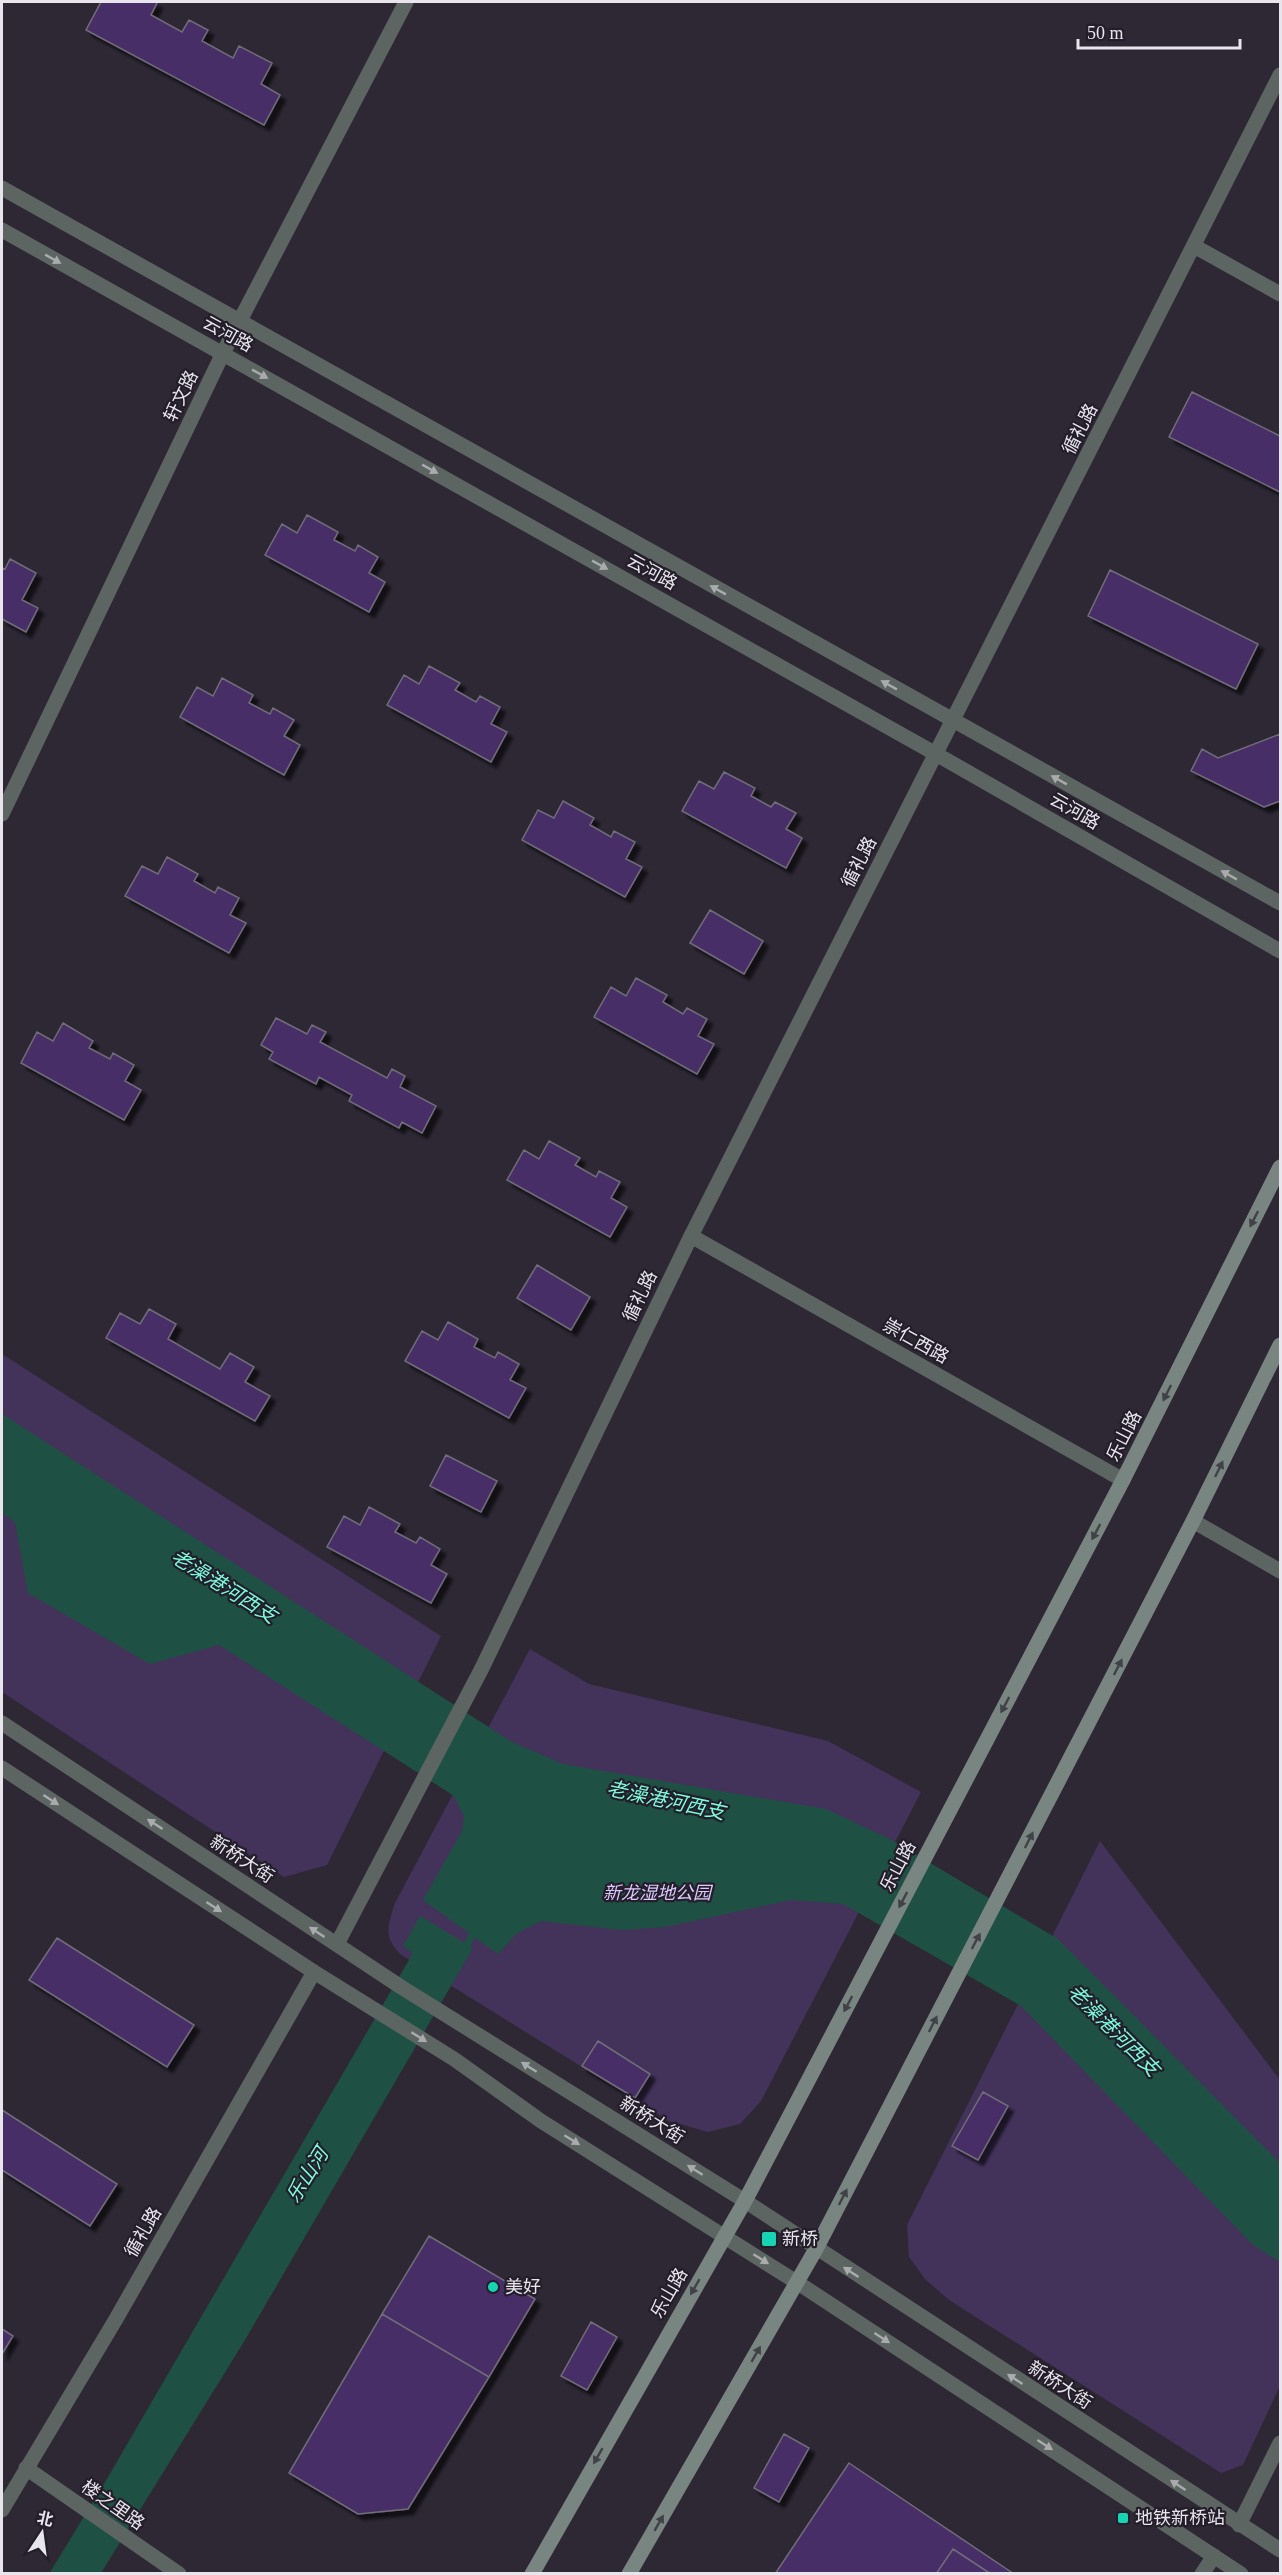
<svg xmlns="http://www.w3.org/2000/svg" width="1282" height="2575" font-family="'Times New Roman','Noto Sans SC',serif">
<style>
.green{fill:#43335b}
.water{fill:#1f5044}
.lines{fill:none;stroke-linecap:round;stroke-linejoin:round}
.stream{stroke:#1f5044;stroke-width:7}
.building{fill:#462f66;stroke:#716c7a;stroke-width:1.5;filter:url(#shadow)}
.minor{stroke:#5d6562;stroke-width:15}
.tertiary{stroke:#5d6562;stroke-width:15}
.secondary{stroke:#798581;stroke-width:15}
.oneway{fill:#a9abae}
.oneway2{fill:#414248}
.poi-dot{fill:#17d5b2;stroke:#231e2a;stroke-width:2}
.labels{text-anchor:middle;stroke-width:4.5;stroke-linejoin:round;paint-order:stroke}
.street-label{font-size:18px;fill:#e8e5ed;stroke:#231e2a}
.park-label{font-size:18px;font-style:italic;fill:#ddc9fe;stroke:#231e2a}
.poi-label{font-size:18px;fill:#e8e5ed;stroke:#231e2a;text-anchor:start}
.water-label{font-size:20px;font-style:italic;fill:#7afbdc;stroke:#231e2a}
</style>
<defs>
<filter id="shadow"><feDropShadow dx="5.5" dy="5.5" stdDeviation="1.5" flood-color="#0009"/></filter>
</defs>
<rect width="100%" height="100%" fill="#2d2834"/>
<path class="green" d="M 2,1354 L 441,1636 L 327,1865 L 284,1877 L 2,1692 Z
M 530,1649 L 589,1684 L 828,1741 L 921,1792 L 761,2101 L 740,2124 L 708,2132 L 669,2121 L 400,1954 C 383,1935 388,1928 394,1905 Z
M 1100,1841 L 1280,2080 L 1280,2386 L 1243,2465 L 1221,2473 L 949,2300 L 925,2279 L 909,2257 L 907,2225 Z"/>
<path class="water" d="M 2,1414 L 512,1742 L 563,1764 L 826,1809 L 890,1839 L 1058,1939 L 1280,2163 L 1280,2262 L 1253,2245 L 1021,2006 L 843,1904 L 791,1900 L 665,1927 L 622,1930 L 541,1921 L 517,1933 L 498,1954 L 423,1900 L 462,1831 L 464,1816 L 454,1796 L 219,1645 L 150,1664 L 28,1593 L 15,1522 L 2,1513 Z
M 420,1916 L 473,1948 L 245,2340 L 101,2573 L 49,2574 L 108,2477 L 413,1953 L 403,1946 Z"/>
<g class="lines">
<path class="stream" d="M 462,1952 L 477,1929"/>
</g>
<path class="building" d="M 101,2 L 154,2 L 157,3 L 151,15 L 182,32 L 189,20 L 208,30 L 202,41 L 233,58 L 239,46 L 272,63 L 261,84 L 280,95 L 264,125 L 86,30 Z
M 1192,392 L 1280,436 L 1280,492 L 1169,437 Z
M 307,515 L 338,532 L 334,540 L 355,551 L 358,545 L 378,557 L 369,573 L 385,582 L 369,612 L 265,555 L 282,524 L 297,533 Z
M 10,559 L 36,573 L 22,600 L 38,608 L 26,632 L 2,619 L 2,568 L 5,569 Z
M 1110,570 L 1258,644 L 1236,689 L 1088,616 Z
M 429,666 L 460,683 L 455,690 L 476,702 L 480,696 L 500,707 L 491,724 L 507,732 L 491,762 L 387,705 L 404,675 L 419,684 Z
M 222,678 L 253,695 L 249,703 L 270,714 L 273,708 L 294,720 L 284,736 L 300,745 L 284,775 L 180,717 L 197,687 L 213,696 Z
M 1280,734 L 1280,801 L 1264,807 L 1191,771 L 1202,749 L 1218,758 Z
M 724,772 L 755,788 L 751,796 L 771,807 L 775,802 L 796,813 L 786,829 L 802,838 L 786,868 L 682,811 L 699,781 L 714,789 Z
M 563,801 L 594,818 L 590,825 L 611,837 L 614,831 L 635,842 L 626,859 L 642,867 L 625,897 L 522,840 L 538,810 L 554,818 Z
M 167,857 L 198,874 L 194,881 L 215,893 L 218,887 L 239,898 L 230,915 L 246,923 L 229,953 L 125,896 L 142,866 L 158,874 Z
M 710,910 L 763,941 L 744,974 L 690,943 Z
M 636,978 L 667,995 L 663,1002 L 683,1014 L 687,1008 L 707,1019 L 698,1036 L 714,1044 L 697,1074 L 594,1017 L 611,987 L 626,996 Z
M 276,1018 L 307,1034 L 312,1025 L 326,1032 L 320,1042 L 387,1078 L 392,1069 L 405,1076 L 400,1087 L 436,1106 L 422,1133 L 402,1122 L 399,1128 L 349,1101 L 352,1095 L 319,1077 L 316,1084 L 269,1059 L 273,1052 L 261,1045 Z
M 63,1023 L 93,1041 L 89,1048 L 110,1059 L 113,1053 L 134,1065 L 125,1081 L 141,1090 L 124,1120 L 21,1063 L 37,1032 L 53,1041 Z
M 549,1141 L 580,1158 L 575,1165 L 596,1177 L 599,1171 L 620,1182 L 611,1198 L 627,1207 L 610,1237 L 507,1180 L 524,1150 L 539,1159 Z
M 537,1265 L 590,1297 L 571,1330 L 517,1298 Z
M 149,1309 L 176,1324 L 168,1339 L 220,1369 L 230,1353 L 254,1367 L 245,1382 L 270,1396 L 255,1421 L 106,1338 L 120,1313 L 140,1324 Z
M 448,1322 L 478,1339 L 474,1347 L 495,1358 L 498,1352 L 519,1364 L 510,1380 L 526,1388 L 509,1418 L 405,1361 L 422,1331 L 438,1340 Z
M 446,1455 L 497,1481 L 481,1512 L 430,1486 Z
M 369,1507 L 400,1524 L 395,1532 L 416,1543 L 420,1537 L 440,1549 L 431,1565 L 447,1574 L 431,1603 L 327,1547 L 344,1516 L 360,1525 Z
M 57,1938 L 194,2025 L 167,2067 L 29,1980 Z
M 598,2041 L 650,2074 L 635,2098 L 582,2066 Z
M 983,2092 L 1008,2106 L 978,2160 L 952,2146 Z
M 2,2110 L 117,2184 L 90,2226 L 2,2170 Z
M 429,2236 L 535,2299 L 489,2377 L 382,2314 Z
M 382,2314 L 489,2377 L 408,2509 L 358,2514 L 289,2473 Z
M 591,2322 L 617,2337 L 587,2390 L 561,2376 Z
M 2,2329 L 13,2336 L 2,2354 Z
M 784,2434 L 809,2448 L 779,2502 L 754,2488 Z
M 849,2463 L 1014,2574 L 991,2574 L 953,2549 L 936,2574 L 775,2574 Z
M 953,2549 L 991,2574 L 936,2574 Z"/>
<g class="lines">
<path class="minor" d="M 1194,246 L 1280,294
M 691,1236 L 1123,1480
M 1193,1521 L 1280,1571
M 337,1944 L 481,1670 L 691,1236 L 1280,75
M 26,2468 L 179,2574
M 2,2510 L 116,2319 L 314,1972
M 1239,2525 L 1280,2443
M 1202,2574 L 1214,2556"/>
<path class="tertiary" d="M 2,188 L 1280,903
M 2,230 L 936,754 L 1280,951
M 2,814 L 223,353 L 406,2
M 2,1723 L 401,1987 L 745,2201 L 1280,2550
M 2,1768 L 314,1972 L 454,2059 L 541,2121 L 798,2283 L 1241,2574"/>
<path class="secondary" d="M 532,2574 L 745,2201 L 1123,1480 L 1280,1167
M 629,2574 L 816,2249 L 1193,1521 L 1280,1345"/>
</g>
<defs><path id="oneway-solid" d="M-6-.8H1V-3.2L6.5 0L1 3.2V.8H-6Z" transform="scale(1.5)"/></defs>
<g class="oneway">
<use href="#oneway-solid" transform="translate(53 259) rotate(29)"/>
<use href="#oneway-solid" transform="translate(260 374) rotate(29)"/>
<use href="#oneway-solid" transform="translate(430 469) rotate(29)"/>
<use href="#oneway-solid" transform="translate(600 565) rotate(29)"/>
<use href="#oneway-solid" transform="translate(718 590) rotate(-151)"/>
<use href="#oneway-solid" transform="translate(889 685) rotate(-151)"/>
<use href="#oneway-solid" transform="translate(1059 780) rotate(-151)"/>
<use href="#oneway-solid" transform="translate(1229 875) rotate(-151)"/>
<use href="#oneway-solid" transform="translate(51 1800) rotate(33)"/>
<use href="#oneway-solid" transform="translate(155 1824) rotate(-147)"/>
<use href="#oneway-solid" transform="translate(214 1907) rotate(33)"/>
<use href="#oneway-solid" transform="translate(317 1932) rotate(-147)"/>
<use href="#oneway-solid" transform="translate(419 2037) rotate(32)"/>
<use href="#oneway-solid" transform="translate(529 2067) rotate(-148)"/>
<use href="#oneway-solid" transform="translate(572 2140) rotate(32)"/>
<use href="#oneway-solid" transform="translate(695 2170) rotate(-148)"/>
<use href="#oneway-solid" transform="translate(761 2259) rotate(32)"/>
<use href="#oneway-solid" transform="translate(851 2272) rotate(-147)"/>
<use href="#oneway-solid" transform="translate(882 2338) rotate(33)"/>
<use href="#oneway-solid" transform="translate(1015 2379) rotate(-147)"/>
<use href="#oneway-solid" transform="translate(1045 2445) rotate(33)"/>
<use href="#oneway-solid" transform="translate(1178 2485) rotate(-147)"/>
</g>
<g class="oneway2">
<use href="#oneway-solid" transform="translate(1254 1219) rotate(117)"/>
<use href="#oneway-solid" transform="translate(1167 1393) rotate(117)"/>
<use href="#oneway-solid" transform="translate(1219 1469) rotate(-64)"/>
<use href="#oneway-solid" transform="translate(1096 1532) rotate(118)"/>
<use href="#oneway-solid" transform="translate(1118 1667) rotate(-63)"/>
<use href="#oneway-solid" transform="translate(1005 1705) rotate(118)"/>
<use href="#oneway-solid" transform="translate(1029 1840) rotate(-63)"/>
<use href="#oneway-solid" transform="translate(903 1900) rotate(118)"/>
<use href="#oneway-solid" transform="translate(976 1941) rotate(-62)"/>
<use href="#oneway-solid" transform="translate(848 2004) rotate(118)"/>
<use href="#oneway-solid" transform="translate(933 2024) rotate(-63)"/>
<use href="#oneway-solid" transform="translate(843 2197) rotate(-63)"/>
<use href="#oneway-solid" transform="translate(695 2287) rotate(120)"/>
<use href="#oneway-solid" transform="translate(756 2354) rotate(-60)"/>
<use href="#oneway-solid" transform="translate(598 2456) rotate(120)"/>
<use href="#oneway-solid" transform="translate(659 2523) rotate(-60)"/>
</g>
<g class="poi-dot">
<rect x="761" y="2231" width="16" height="16" rx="3"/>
<circle cx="493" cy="2287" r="6"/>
<rect x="1117" y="2512" width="12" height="12" rx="3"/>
</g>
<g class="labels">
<g class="street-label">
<text transform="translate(228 334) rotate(29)" y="6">云河路</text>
<text transform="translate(181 396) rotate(-64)" y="6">轩文路</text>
<text transform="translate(1080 429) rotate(-63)" y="6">循礼路</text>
<text transform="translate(652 572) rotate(29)" y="6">云河路</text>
<text transform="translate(1075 811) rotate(30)" y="6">云河路</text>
<text transform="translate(859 862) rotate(-63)" y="6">循礼路</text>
<text transform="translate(640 1296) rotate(-64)" y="6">循礼路</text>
<text transform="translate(916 1341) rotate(29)" y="6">崇仁西路</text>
<text transform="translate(1124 1436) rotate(-63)" y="6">乐山路</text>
<text transform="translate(242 1859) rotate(33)" y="6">新桥大街</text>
<text transform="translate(898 1866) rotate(-62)" y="6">乐山路</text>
<text transform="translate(652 2120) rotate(32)" y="6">新桥大街</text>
<text transform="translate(143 2232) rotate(-60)" y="6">循礼路</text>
<text transform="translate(669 2293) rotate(-60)" y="6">乐山路</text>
<text transform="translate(1060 2385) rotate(33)" y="6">新桥大街</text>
<text transform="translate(113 2505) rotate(35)" y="6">楼之里路</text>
</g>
<g class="park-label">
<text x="657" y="1899">新龙湿地公园</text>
</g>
<g class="poi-label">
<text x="782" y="2245">新桥</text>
<text x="505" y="2293">美好</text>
<text x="1135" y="2524">地铁新桥站</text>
</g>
<g class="water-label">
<text transform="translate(224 1586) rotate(32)" y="7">老澡港河西支</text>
<text transform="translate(666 1800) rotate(12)" y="7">老澡港河西支</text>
<text transform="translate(1114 2030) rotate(45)" y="7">老澡港河西支</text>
<text transform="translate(307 2175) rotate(-58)" y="7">乐山河</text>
</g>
</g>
<rect width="1282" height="2575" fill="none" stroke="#e8e5ed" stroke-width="6"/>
<g transform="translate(42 2533) rotate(13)" stroke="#231e2a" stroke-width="4.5" paint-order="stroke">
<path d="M0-4.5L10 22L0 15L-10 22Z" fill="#e8e5ed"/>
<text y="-9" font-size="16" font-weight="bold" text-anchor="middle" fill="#e8e5ed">北</text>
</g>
<path d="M1078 39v9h162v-9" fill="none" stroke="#e8e5ed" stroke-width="3"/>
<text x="1087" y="39" font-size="18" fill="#e8e5ed" stroke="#231e2a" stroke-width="4.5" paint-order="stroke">50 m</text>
</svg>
